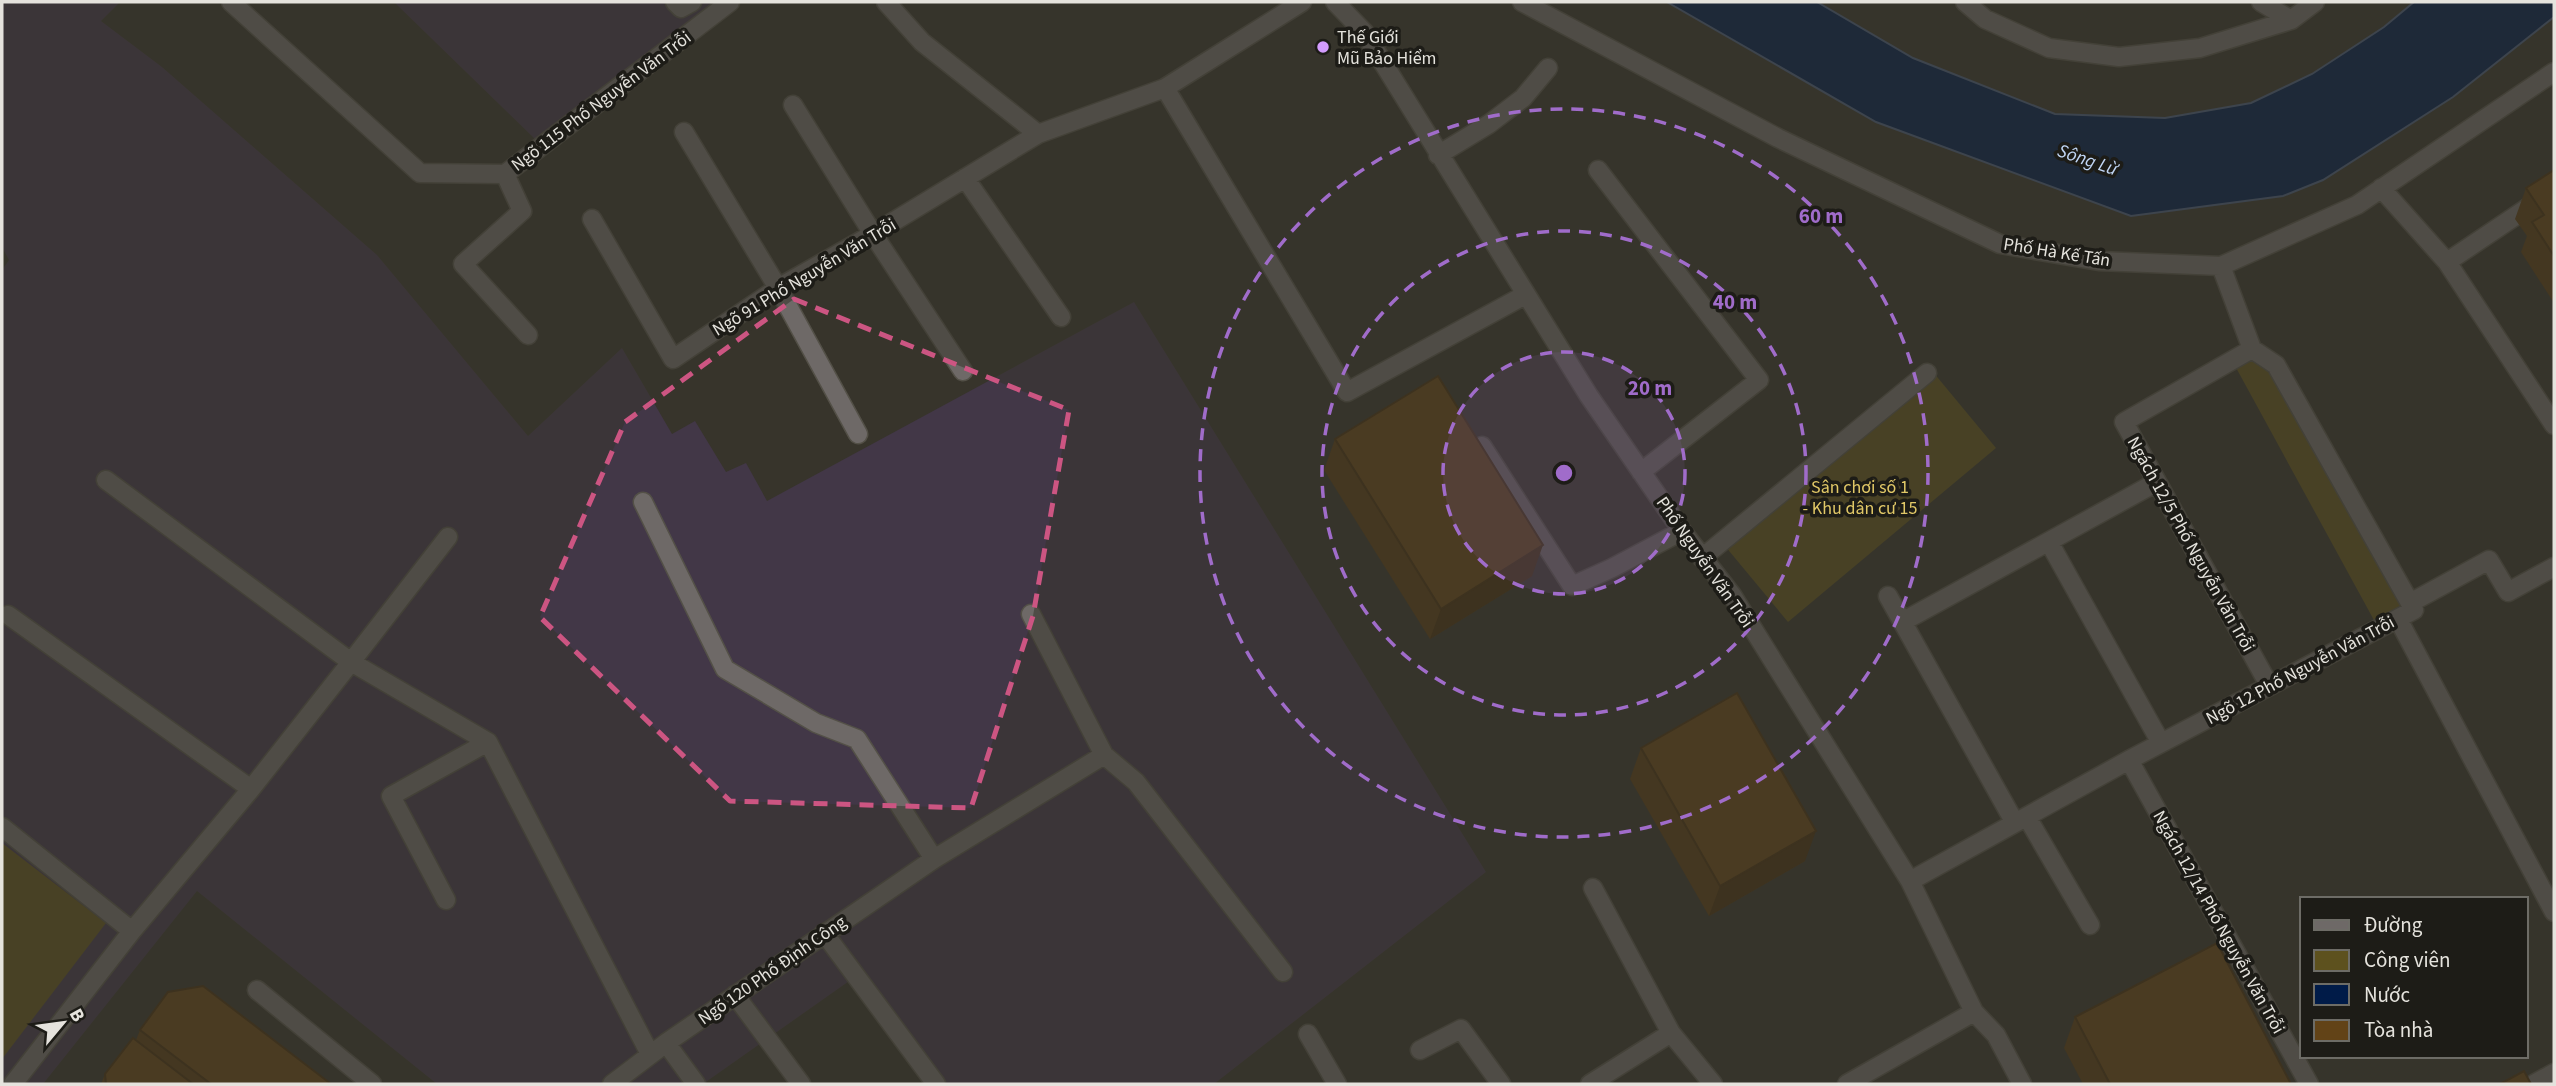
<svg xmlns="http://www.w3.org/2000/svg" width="2556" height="1086" font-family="'Source Sans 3',sans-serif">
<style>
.industrial{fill:#423747}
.green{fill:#5d511e}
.water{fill:#001b48;stroke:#455775;stroke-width:2}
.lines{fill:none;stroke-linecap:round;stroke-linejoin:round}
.minor-casing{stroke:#535047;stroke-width:21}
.minor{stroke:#6e6967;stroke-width:18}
.wall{fill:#543a14}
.shaded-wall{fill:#452f10}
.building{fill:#624317;stroke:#452f10;stroke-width:2}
.marked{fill:none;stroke:#cc5582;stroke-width:5;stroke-dasharray:14 9;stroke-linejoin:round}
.ring{fill:none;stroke:#a06cca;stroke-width:3.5;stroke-dasharray:12 9}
.poi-dot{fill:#d39cfd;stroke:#1d1c17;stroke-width:2.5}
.labels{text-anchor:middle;stroke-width:7;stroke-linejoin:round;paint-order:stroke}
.poi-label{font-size:18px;fill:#e5e3dd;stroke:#1d1c17;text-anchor:start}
.street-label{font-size:18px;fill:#e5e3dd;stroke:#1d1c17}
.park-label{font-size:18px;fill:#e1c867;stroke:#1d1c17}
.water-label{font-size:19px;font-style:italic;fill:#c2d7f6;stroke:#1d1c17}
.centre{fill:#a06cca;stroke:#1d1c17;stroke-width:3.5}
.ring-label{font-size:21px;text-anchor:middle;font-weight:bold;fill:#a06cca;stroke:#1d1c17;stroke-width:7;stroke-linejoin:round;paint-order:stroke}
</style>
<rect width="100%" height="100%" fill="#37342b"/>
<path class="industrial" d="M 2,2 L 120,2 L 101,21 L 162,67 L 377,255 L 528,436 L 622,348 L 672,434 L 695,421 L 726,472 L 746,463 L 767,501 L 1134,302 L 1486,872 L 1214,1084 L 946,1084 L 862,972 L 703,1084 L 437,1084 L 197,891 L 43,1084 L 2,1084 L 2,270 L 9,260 L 2,247 Z
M 394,2 L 723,2 L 536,140 Z"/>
<path class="green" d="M 2252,354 L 2269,367 L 2404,606 L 2375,622 L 2234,364 Z
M 1933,372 L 1996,448 L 1788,622 L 1725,546 Z
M 2,843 L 106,923 L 2,1059 Z"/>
<path class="water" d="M 1667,2 L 1817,2 L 1913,58 L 2055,114 L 2165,118 L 2251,103 L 2312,74 L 2384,27 L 2414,2 L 2554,2 L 2554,17 L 2453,97 L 2323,180 L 2283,196 L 2131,216 L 1876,122 Z"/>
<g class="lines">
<g class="minor-casing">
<path id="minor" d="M 231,2 L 420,173 L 505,174 L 730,2
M 675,2 L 681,8 L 692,2
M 886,2 L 922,42 L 1038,134 L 1165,88 L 1302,2
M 1335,2 L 1364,32 L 1589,396 L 1682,531 L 1732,595 L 1910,881 L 1974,1012 L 1847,1084
M 1522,2 L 1778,138 L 2000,244 L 2099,261 L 2221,266 L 2357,205 L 2554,72
M 1965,2 L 1985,19 L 2049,48 L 2119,57 L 2200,48 L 2291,20 L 2315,2
M 2261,2 L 2291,20
M 1165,88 L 1347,392 L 1525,295
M 793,105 L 873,234 L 963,371
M 684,132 L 778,288 L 858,434
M 1438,155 L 1489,124 L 1523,98 L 1548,68
M 1598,170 L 1759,380 L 1641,472
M 505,174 L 522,211 L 463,264 L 528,335
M 965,178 L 1061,317
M 2381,188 L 2447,262 L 2554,425
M 592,219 L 673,359 L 778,288 L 873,234 L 1038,134
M 2447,262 L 2554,190
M 2252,349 L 2124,422 L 2269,685
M 1482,446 L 1572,586 L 1612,568 L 1682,531
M 106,480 L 351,662 L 448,537
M 643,502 L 725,669 L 816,723 L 857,739 L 934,859
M 2049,542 L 2161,743
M 1702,558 L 1927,373
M 1888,596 L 2015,823
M 2410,603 L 2489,560 L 2508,592 L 2554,567
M 1031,614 L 1104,755
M 8,615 L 251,789
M 2398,619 L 2554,912
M 1902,622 L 2157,482
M 2129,760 L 2309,1084
M 2027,817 L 2090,925
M 2,827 L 132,931
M 1910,881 L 2129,760 L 2414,610 L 2276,365 L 2252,349 L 2221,266
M 1593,888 L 1671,1033
M 446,900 L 391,796 L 488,742
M 824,933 L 936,1084
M 257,990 L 372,1084
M 735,995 L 801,1084
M 1974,1012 L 1996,1035 L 2022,1084
M 1308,1034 L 1337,1084
M 666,1043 L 696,1084
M 1420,1050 L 1461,1029 L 1501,1084
M 13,1084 L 132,931 L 251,789 L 351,662 L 488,742 L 650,1054
M 612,1084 L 666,1043 L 934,859 L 1104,755 L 1136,782 L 1283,972
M 1590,1084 L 1671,1033 L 1713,1084
M 2534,1084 L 2554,1073"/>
</g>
<use href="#minor" class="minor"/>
</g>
<path class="wall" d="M 2554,170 L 2554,303 L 2521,252 L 2527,236 L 2515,219 L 2526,188 Z
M 1335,439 L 1532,576 L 1430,639 L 1324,470 Z
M 1641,748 L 1805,861 L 1709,916 L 1630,779 Z
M 2075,1017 L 2291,1084 L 2083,1084 L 2064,1048 Z
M 140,1030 L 331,1084 L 101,1084 L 105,1074 L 136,1040 Z"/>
<path class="shaded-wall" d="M 1543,545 L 1532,576 L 1430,639 L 1441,609 Z
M 1816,831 L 1805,861 L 1709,916 L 1720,886 Z"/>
<path class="building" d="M 2554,170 L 2554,256 L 2532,222 L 2544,215 L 2526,188 Z
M 1438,376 L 1543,545 L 1441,609 L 1335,439 Z
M 1737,693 L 1816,831 L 1720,886 L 1641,748 Z
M 2217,943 L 2291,1084 L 2110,1084 L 2075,1017 Z
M 203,986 L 331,1084 L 211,1084 L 140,1030 L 168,992 Z
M 133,1038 L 193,1084 L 106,1084 L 105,1074 Z
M 2524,1071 L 2531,1084 L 2500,1084 Z"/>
<path d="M0 0H2556V1086H0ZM 794,299 L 1069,410 L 1033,616 L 971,808 L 730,801 L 540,617 L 625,422 Z" fill="#37342b" fill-opacity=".55" fill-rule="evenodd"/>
<path class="marked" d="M 794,299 L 1069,410 L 1033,616 L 971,808 L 730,801 L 540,617 L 625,422 Z"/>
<circle cx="1564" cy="473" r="121" fill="#a06cca" fill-opacity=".12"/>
<g class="ring">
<circle cx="1564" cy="473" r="121"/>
<circle cx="1564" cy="473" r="242"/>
<circle cx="1564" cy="473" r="364"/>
</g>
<circle class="poi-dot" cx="1323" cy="47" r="7"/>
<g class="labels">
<g class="poi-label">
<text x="1337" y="43">Thế Giới<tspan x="1337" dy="21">Mũ Bảo Hiểm</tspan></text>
</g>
<g class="street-label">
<text transform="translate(601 101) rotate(-37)" y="6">Ngõ 115 Phố Nguyễn Văn Trỗi</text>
<text transform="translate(2057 252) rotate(9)" y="6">Phố Hà Kế Tấn</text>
<text transform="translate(804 277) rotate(-31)" y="6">Ngõ 91 Phố Nguyễn Văn Trỗi</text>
<text transform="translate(2191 544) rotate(61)" y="6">Ngách 12/5 Phố Nguyễn Văn Trỗi</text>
<text transform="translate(1705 562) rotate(55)" y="6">Phố Nguyễn Văn Trỗi</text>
<text transform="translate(2300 670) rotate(-28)" y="6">Ngõ 12 Phố Nguyễn Văn Trỗi</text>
<text transform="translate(2219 922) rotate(61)" y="6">Ngách 12/14 Phố Nguyễn Văn Trỗi</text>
<text transform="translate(772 970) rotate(-35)" y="6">Ngõ 120 Phố Định Công</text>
</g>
<g class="park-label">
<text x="1860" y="493">Sân chơi số 1<tspan x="1860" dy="21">- Khu dân cư 15</tspan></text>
</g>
<g class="water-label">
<text transform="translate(2088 159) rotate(19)" y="7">Sông Lừ</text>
</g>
</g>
<circle cx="1564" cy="473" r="10" class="centre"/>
<g class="ring-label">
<text x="1821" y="223">60 m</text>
<text x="1735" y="309">40 m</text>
<text x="1650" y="395">20 m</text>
</g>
<rect width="2556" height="1086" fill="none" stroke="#e5e3dd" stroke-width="7"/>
<rect x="2300" y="897" width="228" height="161" fill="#1d1c17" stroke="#6d6c66" stroke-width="2"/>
<rect x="2314" y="920" width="35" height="10" fill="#6e6967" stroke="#6d6c66" stroke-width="2"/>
<text x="2364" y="932" font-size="21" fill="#e5e3dd">Đường</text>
<rect x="2314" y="950" width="35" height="21" fill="#5d511e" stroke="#6d6c66" stroke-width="2"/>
<text x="2364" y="967" font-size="21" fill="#e5e3dd">Công viên</text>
<rect x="2314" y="984" width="35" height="21" fill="#001b48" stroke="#6d6c66" stroke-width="2"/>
<text x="2364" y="1002" font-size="21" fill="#e5e3dd">Nước</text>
<rect x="2314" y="1020" width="35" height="21" fill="#624317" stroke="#6d6c66" stroke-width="2"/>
<text x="2364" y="1037" font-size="21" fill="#e5e3dd">Tòa nhà</text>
<g transform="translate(63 1023) rotate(61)" stroke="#1d1c17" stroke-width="5" paint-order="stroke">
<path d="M0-5L12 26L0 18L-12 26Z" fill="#e5e3dd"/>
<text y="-10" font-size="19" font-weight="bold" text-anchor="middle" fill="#e5e3dd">B</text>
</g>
</svg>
